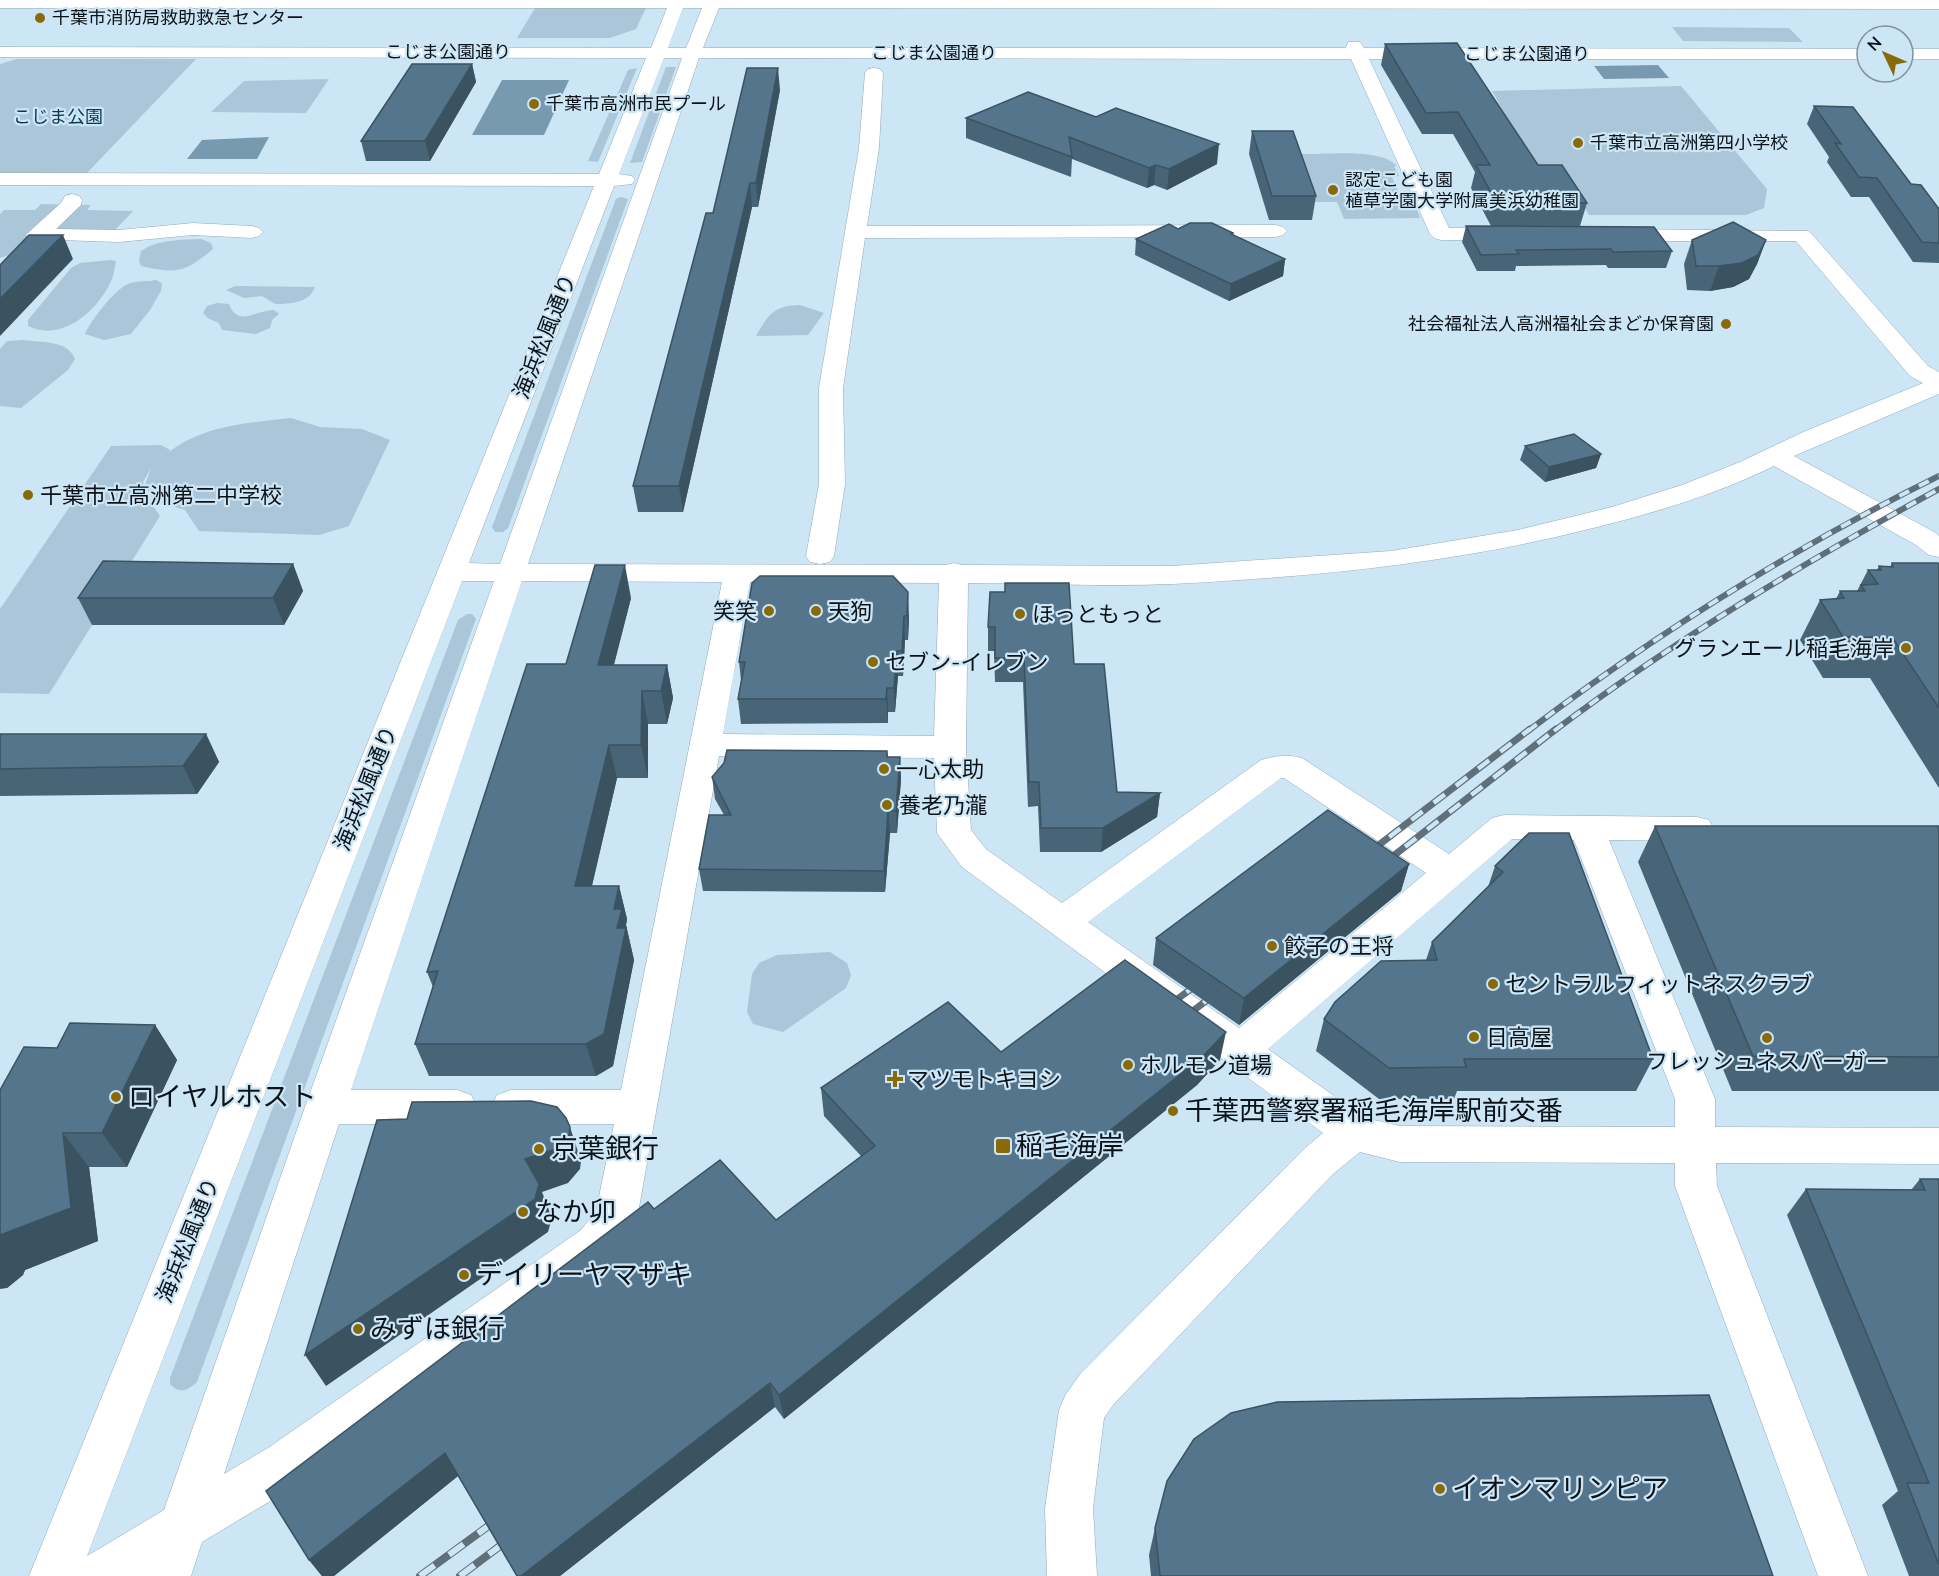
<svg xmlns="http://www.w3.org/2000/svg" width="1939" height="1576" font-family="Mulish,'Noto Sans JP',sans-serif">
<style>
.green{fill:#abc6d9}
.water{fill:#779ab1}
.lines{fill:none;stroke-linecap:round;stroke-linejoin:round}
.minor-casing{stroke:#92a9b9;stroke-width:1}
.minor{fill:#fff;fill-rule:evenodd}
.rail-far2-casing{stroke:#60707a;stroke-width:6}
.rail-far1-casing{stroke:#60707a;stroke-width:7}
.rail-casing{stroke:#60707a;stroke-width:8}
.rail-far2{stroke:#cde6f6;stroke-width:4;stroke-dasharray:11;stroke-linecap:butt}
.rail-far1{stroke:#cde6f6;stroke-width:4.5;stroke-dasharray:14;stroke-linecap:butt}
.rail{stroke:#cde6f6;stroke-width:6;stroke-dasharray:18;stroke-linecap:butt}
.wall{fill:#486578}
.shaded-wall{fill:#3b5261}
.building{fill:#54758b;stroke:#3b5261;stroke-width:1.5}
.poi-dot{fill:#896a09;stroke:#cde6f6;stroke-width:2}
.labels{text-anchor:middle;stroke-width:4.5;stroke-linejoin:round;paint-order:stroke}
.far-poi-label{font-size:18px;fill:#0b1319;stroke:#cde6f6;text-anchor:start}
.far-street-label{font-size:18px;fill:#0b1319;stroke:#cde6f6}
.far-park-label{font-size:18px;fill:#083851;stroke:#cde6f6}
.street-label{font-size:22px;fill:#0b1319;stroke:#cde6f6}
.poi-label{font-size:22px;fill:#0b1319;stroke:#cde6f6;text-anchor:start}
.near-poi-label{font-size:27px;fill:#0b1319;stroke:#cde6f6;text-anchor:start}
</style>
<rect width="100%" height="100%" fill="#cde6f6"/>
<path class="green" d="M 535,8 L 646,8 L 636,29 L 610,38 L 517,38 Z
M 1672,27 L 1789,28 L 1803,42 L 1683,41 Z
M 17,59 L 196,59 L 87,173 L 0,173 L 0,64 Z
M 666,67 L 676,67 L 642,162 L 630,163 Z
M 637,68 L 598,162 L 588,161 L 628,70 Z
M 329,79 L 306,113 L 211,112 L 244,81 Z
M 1681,86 L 1767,189 L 1764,208 L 1746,215 L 1589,215 L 1569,181 L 1541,180 L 1492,91 Z
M 1297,154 C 1321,155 1381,147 1397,166 L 1394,166 L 1399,176 L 1392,177 L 1401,197 L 1414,201 L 1420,218 L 1344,219 L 1337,202 L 1313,202 Z
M 621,197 L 628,199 L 508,528 L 503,532 L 495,532 L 492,527 L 616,199 Z
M 41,204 L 91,205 L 87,210 L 133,211 L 115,230 L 54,240 L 0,258 L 0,214 L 4,210 L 35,210 Z
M 201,239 L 211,243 L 213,249 C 184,273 177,274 141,266 L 139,261 L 141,251 C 158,239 181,240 201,239 Z
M 111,260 L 116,261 C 115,267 114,273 112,279 C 99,310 62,343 28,326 L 28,320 L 71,268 L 80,263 Z
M 156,280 L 162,283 L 161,291 L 150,310 L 131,334 L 104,340 L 85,334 C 89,323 115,289 128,284 C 136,280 148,282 156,280 Z
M 235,286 L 315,287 C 309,303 291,304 275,304 L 262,296 L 244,298 L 226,290 Z
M 217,303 L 229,304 C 238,328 255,310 274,310 L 279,314 L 272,320 L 270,328 L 256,334 L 222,330 L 219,323 L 209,319 L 203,313 L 207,306 Z
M 800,305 L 824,313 L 808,335 L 756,336 C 769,314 773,306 800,305 Z
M 23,340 C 41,343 67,339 75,359 L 68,370 L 21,408 L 0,406 L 0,349 L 7,341 Z
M 291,418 L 320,427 L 362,429 L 390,440 L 349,526 L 319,535 L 199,531 L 185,510 L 154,501 L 145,485 L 151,468 L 143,482 L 147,497 L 160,516 L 49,694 L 0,693 L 0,609 L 111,446 L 161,445 L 170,450 L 169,452 C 204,425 248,423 291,418 Z
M 467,614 L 472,614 L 476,619 L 197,1382 C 188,1390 180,1395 170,1384 L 170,1378 L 458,620 Z
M 830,952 L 847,963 L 851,975 L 846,988 L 783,1032 L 753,1024 L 747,1012 L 752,974 L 759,963 L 777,955 Z"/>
<path class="water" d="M 1658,65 L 1669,78 L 1604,79 L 1594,66 Z
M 502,80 L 569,80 L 544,135 L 472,135 Z
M 269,137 L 257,159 L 187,159 L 202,140 Z"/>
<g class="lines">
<g class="minor-casing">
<path id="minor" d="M 0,0 L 1939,0 L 1939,9 L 719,8 L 703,48 L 1346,48 L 1348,42 L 1360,42 L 1364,48 L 1867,49 L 1867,59 L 1369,59 L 1449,228 L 1508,228 L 1515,230 L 1519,234 L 1515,238 L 1508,240 L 1441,240 L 1434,238 L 1430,234 L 1351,59 L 699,58 L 528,564 L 946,565 L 954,563 L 962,565 L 1171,566 L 1391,551 L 1518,530 L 1612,507 L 1682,485 L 1740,462 L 1803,432 L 1923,383 L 1910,376 L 1796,241 L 1616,241 L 1609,239 L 1605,235 L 1609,231 L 1616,229 L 1809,231 L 1928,366 L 1939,372 L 1939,394 L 1794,456 L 1936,533 L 1939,536 L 1939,557 L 1929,555 L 1916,545 L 1774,466 C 1713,496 1647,515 1581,531 C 1447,564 1310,577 1172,584 C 1104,587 1036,583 968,583 L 966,747 L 971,830 L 986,849 L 1062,903 L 1261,760 C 1276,756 1287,754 1302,758 L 1449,854 L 1492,818 L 1504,815 L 1697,817 L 1709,820 L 1714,829 L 1709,838 L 1697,841 L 1609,840 L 1715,1099 L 1715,1127 L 1939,1128 L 1939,1164 L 1716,1163 L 1717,1186 L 1868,1576 L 1818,1576 L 1675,1186 L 1675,1163 L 1400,1162 L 1360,1152 L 1333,1174 L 1113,1405 L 1104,1418 L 1093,1508 L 1097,1576 L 1047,1576 L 1045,1508 L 1059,1410 L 1066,1394 L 1081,1373 L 1305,1148 L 1323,1133 L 962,867 L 937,833 L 934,758 L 719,756 L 637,1219 L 631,1232 L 611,1258 L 302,1482 L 202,1542 L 191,1576 L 29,1576 L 594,186 L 0,185 L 0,173 L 599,174 L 646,58 L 0,57 L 0,47 L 651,48 L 667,8 L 0,8 ZM 683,8 L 702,8 L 686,48 L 668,48 ZM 664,58 L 682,58 L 500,564 L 469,563 L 614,186 L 632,184 L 635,180 L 632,176 L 619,174 ZM 462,581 L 494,581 L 305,1107 L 164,1510 L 87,1556 ZM 522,581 L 722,582 L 621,1090 L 511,1090 L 497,1095 L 491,1107 L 497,1119 L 511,1124 L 614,1124 L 596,1211 L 581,1230 L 268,1448 L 224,1474 L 339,1124 L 457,1124 L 471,1119 L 477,1107 L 471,1095 L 457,1090 L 351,1090 ZM 750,582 L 939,583 L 934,736 L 723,734 ZM 1281,778 L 1284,778 L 1426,873 L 1239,1028 L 1088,922 ZM 1512,839 L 1574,840 L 1675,1099 L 1675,1127 L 1400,1126 L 1365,1118 L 1268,1049 Z
M 1903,49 L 1939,49 L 1939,59 L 1903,59 Z
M 874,68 L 880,69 L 883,73 L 879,148 L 867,226 L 1276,225 L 1283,227 L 1287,231 L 1283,235 L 1276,237 L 865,238 L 843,388 L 845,484 L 834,556 L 830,562 L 820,564 L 810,562 L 806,556 L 819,484 L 819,388 L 859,148 L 865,73 L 868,69 Z
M 72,194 L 79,196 L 82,200 L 81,205 L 56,229 L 119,230 L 193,223 L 252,226 L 259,228 L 263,232 L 259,236 L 252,238 L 193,235 L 119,242 L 30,239 L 26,235 L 30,231 L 61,203 L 65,196 Z"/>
</g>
<use href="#minor" class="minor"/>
<g class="rail-far2-casing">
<path id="rail-far2" d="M 1528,731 C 1657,633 1793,548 1939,476
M 1554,731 C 1676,639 1805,562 1939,489"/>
</g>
<g class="rail-far1-casing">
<path id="rail-far1" d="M 1367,854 L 1530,729
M 1383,864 L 1556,729
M 1164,1009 L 1203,980
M 1181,1020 L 1219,991"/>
</g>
<g class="rail-casing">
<path id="rail" d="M 420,1576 L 502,1516
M 460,1576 L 512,1537"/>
</g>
<use href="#rail-far2" class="rail-far2"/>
<use href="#rail-far1" class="rail-far1"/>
<use href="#rail" class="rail"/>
</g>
<path class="wall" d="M 1385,44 L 1587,203 L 1580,226 L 1491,226 L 1471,188 L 1475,172 L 1453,134 L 1422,134 L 1381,65 Z
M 472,64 L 476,82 L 430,161 L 366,161 L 361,141 Z
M 780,90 L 758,207 L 752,207 L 683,512 L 638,512 L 633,486 L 713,213 Z
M 1814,106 L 1911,184 L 1939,209 L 1939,263 L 1913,262 L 1869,197 L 1851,197 L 1827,162 L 1829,157 L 1807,124 Z
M 966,118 L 1217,164 L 1167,190 L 1154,185 L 1147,188 L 1072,159 L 1071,177 L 966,138 Z
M 1252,131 L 1316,196 L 1312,220 L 1269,220 L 1249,154 Z
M 1466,226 L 1672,251 L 1666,268 L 1608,268 L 1606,265 L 1516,266 L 1515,271 L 1477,271 L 1462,242 Z
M 1178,229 L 1233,235 L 1285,259 L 1283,276 L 1229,301 L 1135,255 L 1136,239 Z
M 1692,240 L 1766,240 L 1757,264 L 1749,279 L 1733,287 L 1710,291 L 1687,290 L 1684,264 Z
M 1525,446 L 1601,454 L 1596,468 L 1545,482 L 1520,460 Z
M 1892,563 L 1939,564 L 1939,788 L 1870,678 L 1823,678 L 1800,640 L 1820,600 L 1836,599 L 1840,591 L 1857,591 L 1868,570 L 1877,570 L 1879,566 L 1890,567 Z
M 293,564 L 303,591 L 284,625 L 92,625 L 78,598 Z
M 760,576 L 909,617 L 908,640 L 905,640 L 903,676 L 898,676 L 895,712 L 888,712 L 888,723 L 741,724 L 738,699 L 741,680 L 739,662 Z
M 1005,592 L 1074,664 L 1117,792 L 1160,793 L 1157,817 L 1101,852 L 1040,852 L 1038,806 L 1028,807 L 1023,682 L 995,682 L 994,651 L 988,651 L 988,627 Z
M 631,598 L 614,665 L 667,665 L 673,698 L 667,724 L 648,724 L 648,778 L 617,778 L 592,886 L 619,886 L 627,919 L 626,925 L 634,960 L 613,1066 L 596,1076 L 429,1076 L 415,1044 L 433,987 L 427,972 L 566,664 Z
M 0,734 L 206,734 L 219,762 L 197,794 L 0,796 Z
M 887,751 L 888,757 L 900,757 L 901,779 L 897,833 L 890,833 L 885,892 L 703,891 L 699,869 L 724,815 L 715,799 L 712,777 Z
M 1655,826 L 1939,826 L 1939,1091 L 1732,1091 L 1638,862 Z
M 1529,833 L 1653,1059 L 1636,1091 L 1457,1091 L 1454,1099 L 1379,1099 L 1316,1051 L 1324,1019 L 1426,960 L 1432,942 L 1488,887 L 1495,866 Z
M 1409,864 L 1401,891 L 1239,1025 L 1153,965 L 1156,938 Z
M 155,1025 L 177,1060 L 127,1167 L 89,1167 L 98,1241 L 25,1270 L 23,1275 L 7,1288 L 57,1048 Z
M 1001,1052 L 1220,1060 L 1197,1085 L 784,1419 L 775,1407 L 560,1576 L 517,1576 L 458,1476 L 334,1576 L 322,1576 L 309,1560 L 654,1209 L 776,1220 L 861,1156 L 824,1116 L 821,1088 Z
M 1920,1179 L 1939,1179 L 1939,1576 L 1909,1576 L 1882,1505 L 1898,1491 L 1787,1215 L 1806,1189 L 1911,1190 Z
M 1155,1528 L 1773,1576 L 1151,1576 L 1149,1555 Z"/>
<path class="shaded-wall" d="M 472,64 L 476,82 L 430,161 L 425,141 Z
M 778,68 L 780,90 L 758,207 L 756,183 Z
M 1219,144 L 1217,164 L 1167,190 L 1169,169 Z
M 1156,165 L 1154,185 L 1147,188 L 1149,168 Z
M 750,183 L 752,207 L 683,512 L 679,486 Z
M 63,235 L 73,259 L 0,336 L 0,299 Z
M 1766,240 L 1757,264 L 1749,279 L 1733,287 L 1710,291 L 1719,266 Z
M 1285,259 L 1283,276 L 1229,301 L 1231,284 Z
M 1601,454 L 1596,468 L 1545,482 L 1549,467 Z
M 293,564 L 303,591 L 284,625 L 273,598 Z
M 625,565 L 631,598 L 605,698 L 598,665 Z
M 908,592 L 909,617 L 908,640 L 907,616 Z
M 904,616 L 905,640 L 903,676 L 902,651 Z
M 897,651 L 898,676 L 895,712 L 894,688 Z
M 667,665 L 673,698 L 667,724 L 661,691 Z
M 887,688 L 888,712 L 888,723 L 886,699 Z
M 642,691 L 648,724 L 648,778 L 641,745 Z
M 206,734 L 219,762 L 197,794 L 183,766 Z
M 609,745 L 617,778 L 584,919 L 575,886 Z
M 900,757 L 901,779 L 897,833 L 896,811 Z
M 1160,793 L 1157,817 L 1101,852 L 1103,828 Z
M 888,811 L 890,833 L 885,892 L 884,871 Z
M 1409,864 L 1401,891 L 1239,1025 L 1244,998 Z
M 619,886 L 627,919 L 626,925 L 634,960 L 613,1066 L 596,1076 L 586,1044 L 617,928 L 614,909 Z
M 155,1025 L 177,1060 L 127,1167 L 102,1133 Z
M 1226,1032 L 1220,1060 L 1197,1085 L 784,1419 L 779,1395 Z
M 570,1127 L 581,1161 L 580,1169 L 568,1183 L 542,1192 L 552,1218 L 548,1232 L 326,1386 L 305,1355 L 525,1159 Z
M 63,1133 L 89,1167 L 98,1241 L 25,1270 L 23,1275 L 7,1288 L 0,1289 L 0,1235 Z
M 770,1383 L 775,1407 L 560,1576 L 521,1576 Z
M 445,1453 L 458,1476 L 334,1576 L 322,1576 L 309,1560 Z"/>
<path class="building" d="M 1457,43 L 1538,165 L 1562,165 L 1587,203 L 1497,203 L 1476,165 L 1490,165 L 1458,112 L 1426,113 L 1385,44 Z
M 412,64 L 472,64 L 425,141 L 361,141 Z
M 747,68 L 778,68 L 756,183 L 750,183 L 679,486 L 633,486 L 706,213 L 713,213 Z
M 1028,92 L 1096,117 L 1116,108 L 1219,144 L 1169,169 L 1156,165 L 1149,168 L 1069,137 L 1072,157 L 966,118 Z
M 1814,106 L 1853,107 L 1911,184 L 1921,185 L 1939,209 L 1939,243 L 1922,242 L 1877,178 L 1859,177 L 1835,143 L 1841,144 Z
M 1252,131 L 1293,131 L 1316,196 L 1272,196 Z
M 1733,222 L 1766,240 L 1758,255 L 1742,263 L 1719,266 L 1696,266 L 1692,240 Z
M 1190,223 L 1212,223 L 1233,233 L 1231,234 L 1285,259 L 1231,284 L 1136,239 L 1169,224 L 1178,229 Z
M 1466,226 L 1654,227 L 1672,251 L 1613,252 L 1611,249 L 1516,250 L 1519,254 L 1481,255 Z
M 29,235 L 63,235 L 0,299 L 0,265 Z
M 1574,434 L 1601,454 L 1549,467 L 1525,446 Z
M 103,561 L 293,564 L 273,598 L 78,598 Z
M 1892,563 L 1938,563 L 1939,564 L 1939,708 L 1892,637 L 1843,637 L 1820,600 L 1844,598 L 1840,591 L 1865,591 L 1861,585 L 1878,584 L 1868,570 L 1881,570 L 1879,566 L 1893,567 Z
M 595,565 L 625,565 L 598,665 L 667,665 L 661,691 L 642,691 L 641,745 L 609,745 L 575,886 L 619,886 L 614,909 L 622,909 L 617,928 L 626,928 L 604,1034 L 586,1044 L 415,1044 L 438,971 L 427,972 L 527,664 L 566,664 Z
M 760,576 L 893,576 L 908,592 L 907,616 L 904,616 L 902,651 L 897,651 L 894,688 L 887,688 L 886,699 L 738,699 L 745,662 L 739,662 L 752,583 Z
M 1005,583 L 1069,583 L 1074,664 L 1104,664 L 1117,792 L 1160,793 L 1103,828 L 1041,828 L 1039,782 L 1029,782 L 1024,658 L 995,658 L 995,627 L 988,627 L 990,592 L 1005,592 Z
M 0,734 L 206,734 L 183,766 L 0,769 Z
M 727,750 L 887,751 L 887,757 L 900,757 L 896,811 L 888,811 L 884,871 L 699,869 L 709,815 L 731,815 L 712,777 L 724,763 Z
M 1328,810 L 1409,864 L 1244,998 L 1156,938 Z
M 1655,826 L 1939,826 L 1939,1057 L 1753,1056 Z
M 1529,833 L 1569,833 L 1653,1059 L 1464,1059 L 1466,1067 L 1389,1068 L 1324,1019 L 1335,1002 L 1381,961 L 1437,960 L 1432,942 L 1503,872 L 1495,866 Z
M 1125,960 L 1226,1032 L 1202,1057 L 779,1395 L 770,1383 L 521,1576 L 517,1576 L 445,1453 L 309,1560 L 266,1491 L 648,1202 L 654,1209 L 720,1160 L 776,1220 L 875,1146 L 821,1088 L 948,1002 L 1001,1052 Z
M 70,1023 L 155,1025 L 102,1133 L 63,1133 L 71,1208 L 0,1235 L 0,1090 L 24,1047 L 57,1048 Z
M 531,1101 L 557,1107 L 566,1118 L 570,1127 L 569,1135 L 556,1149 L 525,1159 L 539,1184 L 535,1199 L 305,1355 L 377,1120 L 407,1119 L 412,1102 Z
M 1920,1179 L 1939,1179 L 1939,1565 L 1907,1483 L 1929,1483 L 1806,1189 L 1925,1190 Z
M 1709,1395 L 1773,1576 L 1160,1576 L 1155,1528 L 1167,1481 L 1194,1439 L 1231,1413 L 1277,1402 Z"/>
<g class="poi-dot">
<circle cx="40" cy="18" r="6"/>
<circle cx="534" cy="104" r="6"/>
<circle cx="1578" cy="143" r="6"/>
<circle cx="1333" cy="190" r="6"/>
<circle cx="1726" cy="324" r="6"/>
<circle cx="28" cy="495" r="6"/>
<circle cx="769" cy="611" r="6"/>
<circle cx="816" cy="611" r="6"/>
<circle cx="1020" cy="614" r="6"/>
<circle cx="1906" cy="648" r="6"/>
<circle cx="873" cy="662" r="6"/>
<circle cx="884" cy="769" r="6"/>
<circle cx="887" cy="805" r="6"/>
<circle cx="1272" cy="946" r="6"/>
<circle cx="1493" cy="984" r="6"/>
<circle cx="1474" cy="1037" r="6"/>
<circle cx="1767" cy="1038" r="6"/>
<circle cx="1128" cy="1065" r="6"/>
<path d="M892 1070h6v6h6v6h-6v6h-6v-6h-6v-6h6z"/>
<circle cx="116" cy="1097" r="6"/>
<circle cx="1173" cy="1111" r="6"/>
<rect x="995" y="1138" width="16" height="16" rx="3"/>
<circle cx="539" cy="1149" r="6"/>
<circle cx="523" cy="1212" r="6"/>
<circle cx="464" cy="1275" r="6"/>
<circle cx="358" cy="1329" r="6"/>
<circle cx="1440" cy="1489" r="6"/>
</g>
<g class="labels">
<g class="far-poi-label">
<text x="52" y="24">千葉市消防局救助救急センター</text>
<text x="546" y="110">千葉市高洲市民プール</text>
<text x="1590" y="149">千葉市立高洲第四小学校</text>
<text x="1345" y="186">認定こども園<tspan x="1345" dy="21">植草学園大学附属美浜幼稚園</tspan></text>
<text x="1714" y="330" text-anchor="end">社会福祉法人高洲福祉会まどか保育園</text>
</g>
<g class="far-street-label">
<text x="448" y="58">こじま公園通り</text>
<text x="934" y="59">こじま公園通り</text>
<text x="1527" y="60">こじま公園通り</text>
</g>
<g class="far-park-label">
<text x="58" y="123">こじま公園</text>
</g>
<g class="street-label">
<text transform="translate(544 336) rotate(-68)" y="8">海浜松風通り</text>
<text transform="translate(365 788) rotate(-68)" y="8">海浜松風通り</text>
<text transform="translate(187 1240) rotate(-68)" y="8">海浜松風通り</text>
</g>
<g class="poi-label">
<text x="40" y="503">千葉市立高洲第二中学校</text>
<text x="757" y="619" text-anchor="end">笑笑</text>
<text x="828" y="619">天狗</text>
<text x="1032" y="622">ほっともっと</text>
<text x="1894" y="656" text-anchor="end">グランエール稲毛海岸</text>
<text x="885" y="670">セブン-イレブン</text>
<text x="896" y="777">一心太助</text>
<text x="899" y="813">養老乃瀧</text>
<text x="1284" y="954">餃子の王将</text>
<text x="1505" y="992">セントラルフィットネスクラブ</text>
<text x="1486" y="1045">日高屋</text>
<text x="1767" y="1069" text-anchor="middle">フレッシュネスバーガー</text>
<text x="1140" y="1073">ホルモン道場</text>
<text x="907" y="1087">マツモトキヨシ</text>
</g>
<g class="near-poi-label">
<text x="128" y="1106">ロイヤルホスト</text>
<text x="1185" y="1120">千葉西警察署稲毛海岸駅前交番</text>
<text x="1016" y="1155">稲毛海岸</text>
<text x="551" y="1158">京葉銀行</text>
<text x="535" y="1221">なか卯</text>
<text x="476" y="1284">デイリーヤマザキ</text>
<text x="370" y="1338">みずほ銀行</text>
<text x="1452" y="1498">イオンマリンピア</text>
</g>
</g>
<g transform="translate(1885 54) rotate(314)"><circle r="28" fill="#cde6f6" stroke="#7f929e" stroke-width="1.5"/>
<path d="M0-4.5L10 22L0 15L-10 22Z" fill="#896a09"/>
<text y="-9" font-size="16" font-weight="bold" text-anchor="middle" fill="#0b1319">N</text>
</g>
</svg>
